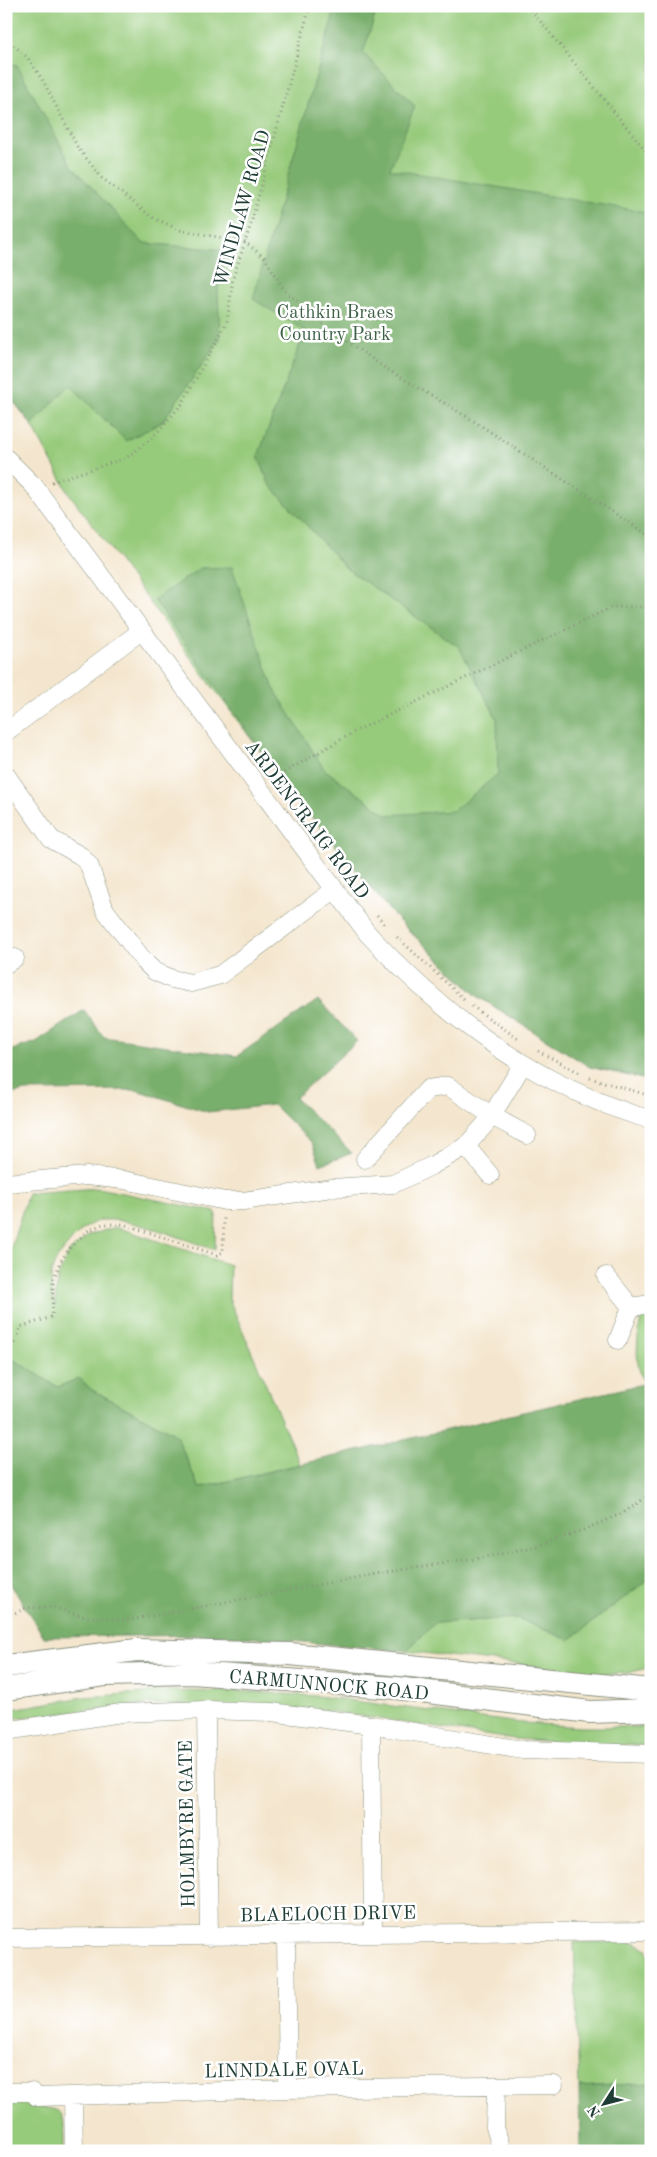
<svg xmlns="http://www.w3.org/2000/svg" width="657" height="2157" font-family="'Old Standard TT',serif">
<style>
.green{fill:#97cb7c;stroke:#5b8458}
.forest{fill:#79af6c;stroke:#4c7650}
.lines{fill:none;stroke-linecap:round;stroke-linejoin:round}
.minor-casing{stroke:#8a9281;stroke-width:19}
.major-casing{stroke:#8a9281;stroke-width:24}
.path{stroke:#8a9281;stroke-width:3;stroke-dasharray:1 4;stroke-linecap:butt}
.minor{stroke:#fff;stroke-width:18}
.major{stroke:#fff;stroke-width:22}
.labels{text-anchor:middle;stroke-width:5;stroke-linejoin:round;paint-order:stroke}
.street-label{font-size:19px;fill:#1f3d34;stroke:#fff}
.park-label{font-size:19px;fill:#3d6046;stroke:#fff}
</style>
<rect width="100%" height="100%" fill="#fff"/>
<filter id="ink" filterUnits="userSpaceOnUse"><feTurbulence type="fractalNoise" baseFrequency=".02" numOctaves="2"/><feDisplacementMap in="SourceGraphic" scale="10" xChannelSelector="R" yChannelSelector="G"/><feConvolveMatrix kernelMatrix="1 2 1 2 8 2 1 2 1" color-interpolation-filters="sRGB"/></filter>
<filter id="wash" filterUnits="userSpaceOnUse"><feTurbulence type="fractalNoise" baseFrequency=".0096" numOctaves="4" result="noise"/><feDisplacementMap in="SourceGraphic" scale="20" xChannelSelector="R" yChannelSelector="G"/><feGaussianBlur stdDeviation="1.12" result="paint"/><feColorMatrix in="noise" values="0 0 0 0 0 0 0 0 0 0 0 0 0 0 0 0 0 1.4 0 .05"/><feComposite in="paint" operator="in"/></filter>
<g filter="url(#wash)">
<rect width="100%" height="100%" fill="#f4e6ce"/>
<path class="green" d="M 6,6 L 651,6 L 651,1081 L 590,1067 L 476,995 L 397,919 L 289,790 L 68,492 L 32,425 L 6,392 Z
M 98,1188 L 216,1212 L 215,1250 C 185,1240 134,1218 104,1220 C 89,1221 76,1235 67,1246 C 48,1267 49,1279 55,1306 L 57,1279 L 69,1252 L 89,1235 L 116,1227 L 230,1265 L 229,1299 L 300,1464 L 199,1488 L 176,1435 L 92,1390 L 79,1379 L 58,1387 L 9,1357 L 6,1358 L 6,1264 L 28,1193 Z
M 651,1316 L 651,1395 C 633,1369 636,1347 641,1318 Z
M 651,1577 L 651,1667 L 628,1673 L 604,1674 L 406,1651 L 435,1623 L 517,1618 L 569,1640 Z
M 171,1691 L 252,1692 L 317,1696 L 512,1722 L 580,1727 L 651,1727 L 651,1745 L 596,1745 L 504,1738 L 314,1709 L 151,1704 L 6,1719 L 6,1710 L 84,1697 Z
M 574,1942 L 634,1942 L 647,1949 L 650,1958 L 651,2083 L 579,2087 Z
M 30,2097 L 29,2107 C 71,2108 63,2113 64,2151 L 6,2151 L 6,2098 Z"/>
<path class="forest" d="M 336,6 L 378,6 L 363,53 L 415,106 L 390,169 L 651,213 L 651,1080 L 590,1067 L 476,995 L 397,919 L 289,790 L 154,600 L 200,568 L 232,567 L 273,687 L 324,769 L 387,815 L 453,811 L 498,774 L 497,719 L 459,647 L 347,569 L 269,484 L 258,456 L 305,331 L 253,299 Z
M 6,62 L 17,65 L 72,166 L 143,243 L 226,250 L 218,290 L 220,339 L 162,422 L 126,441 L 70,385 L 32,425 L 16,404 L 6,400 Z
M 318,1000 L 357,1041 L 295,1098 L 352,1153 L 320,1165 L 312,1143 L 273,1105 L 208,1112 L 136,1090 L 25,1091 L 6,1095 L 6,1052 L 36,1042 L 84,1010 L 104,1037 L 237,1056 Z
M 9,1357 L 58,1387 L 79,1378 L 92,1390 L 176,1435 L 199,1488 L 643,1384 L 651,1395 L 651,1476 L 645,1481 L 651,1501 L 651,1577 L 569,1640 L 517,1618 L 435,1623 L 406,1651 L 222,1635 L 44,1637 L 6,1577 L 6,1358 Z
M 651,2083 L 651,2151 L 580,2151 L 579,2087 Z"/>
</g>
<g filter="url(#ink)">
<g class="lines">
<g class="minor-casing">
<path id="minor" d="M 6,458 L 34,486 L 368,934 C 449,1021 536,1086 651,1120
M 6,732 L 141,631
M 6,775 L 51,839 L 81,856 L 89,865 L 105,910 L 144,961 L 154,971 L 172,979 L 191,983 L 220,975 L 334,890
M 6,964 L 15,958
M 466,1146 L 490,1175
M 365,1159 L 428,1089 L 448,1086 L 492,1116 L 527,1135
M 6,1183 L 87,1176 L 124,1180 L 225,1201 L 243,1201 L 332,1188 L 393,1184 L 431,1166 L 466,1146 L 489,1120 L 523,1064
M 606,1276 L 631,1307
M 618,1340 L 631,1307 L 651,1304
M 206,1710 L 209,1937
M 371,1725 L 373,1933
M 6,1731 L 121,1713 L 206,1710 L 271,1712 L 371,1725 L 523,1750 L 651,1754
M 286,1934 L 288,2089
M 6,1938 L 651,1931
M 496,2087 L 495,2127 L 502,2151
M 6,2092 L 32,2092 L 37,2097 L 288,2089 L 554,2085
M 73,2097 L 74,2151"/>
</g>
<g class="major-casing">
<path id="major" d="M 6,1666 L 137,1650 L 290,1654 L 651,1690
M 6,1689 L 105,1675 L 192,1673 L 396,1688 L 590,1712 L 651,1710"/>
</g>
<path class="path" d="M 528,6 L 651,157
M 6,39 L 27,57 L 41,77 L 78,148 L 102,178 L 152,217 L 180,230 L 245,242 L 265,258 L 285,291 L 323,324 L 385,368 L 469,418 L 651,537
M 52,482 L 126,458 L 153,437 L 182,404 L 227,322 L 233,278 L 251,224 L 310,6
M 271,780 L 356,731 L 612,607 L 651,607
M 377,915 L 385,925
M 397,937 L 464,999
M 472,1006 L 518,1039
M 538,1051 L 582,1074
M 590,1078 L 651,1096
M 6,1349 L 17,1342 L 20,1327 L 52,1317 L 53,1281 L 60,1262 L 69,1249 L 87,1231 L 103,1224 L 123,1224 L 217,1255 L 223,1252 L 224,1217
M 6,1617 L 26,1608 L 53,1607 L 85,1617 L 130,1620 L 381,1573 L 475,1559 L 533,1547 L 583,1530 L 623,1513 L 651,1494"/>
<use href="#minor" class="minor"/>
<use href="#major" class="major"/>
</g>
</g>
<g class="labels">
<g class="street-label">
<text transform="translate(241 208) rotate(-74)" y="7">WINDLAW ROAD</text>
<text transform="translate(308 819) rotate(53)" y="7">ARDENCRAIG ROAD</text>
<text transform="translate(329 1684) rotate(5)" y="7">CARMUNNOCK ROAD</text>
<text transform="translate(186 1824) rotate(-91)" y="7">HOLMBYRE GATE</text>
<text transform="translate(328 1913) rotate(-1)" y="7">BLAELOCH DRIVE</text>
<text transform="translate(284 2069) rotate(-1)" y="7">LINNDALE OVAL</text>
</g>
<g class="park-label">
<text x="335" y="318">Cathkin Braes<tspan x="335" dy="22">Country Park</tspan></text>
</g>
</g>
<rect width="657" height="2157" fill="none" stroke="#fff" stroke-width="25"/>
<g transform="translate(604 2104) rotate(234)" stroke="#ffffff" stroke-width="4" paint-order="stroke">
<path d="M0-4L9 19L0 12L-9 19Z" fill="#1f3d34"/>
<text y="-8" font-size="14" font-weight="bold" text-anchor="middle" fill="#1f3d34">N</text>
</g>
</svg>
